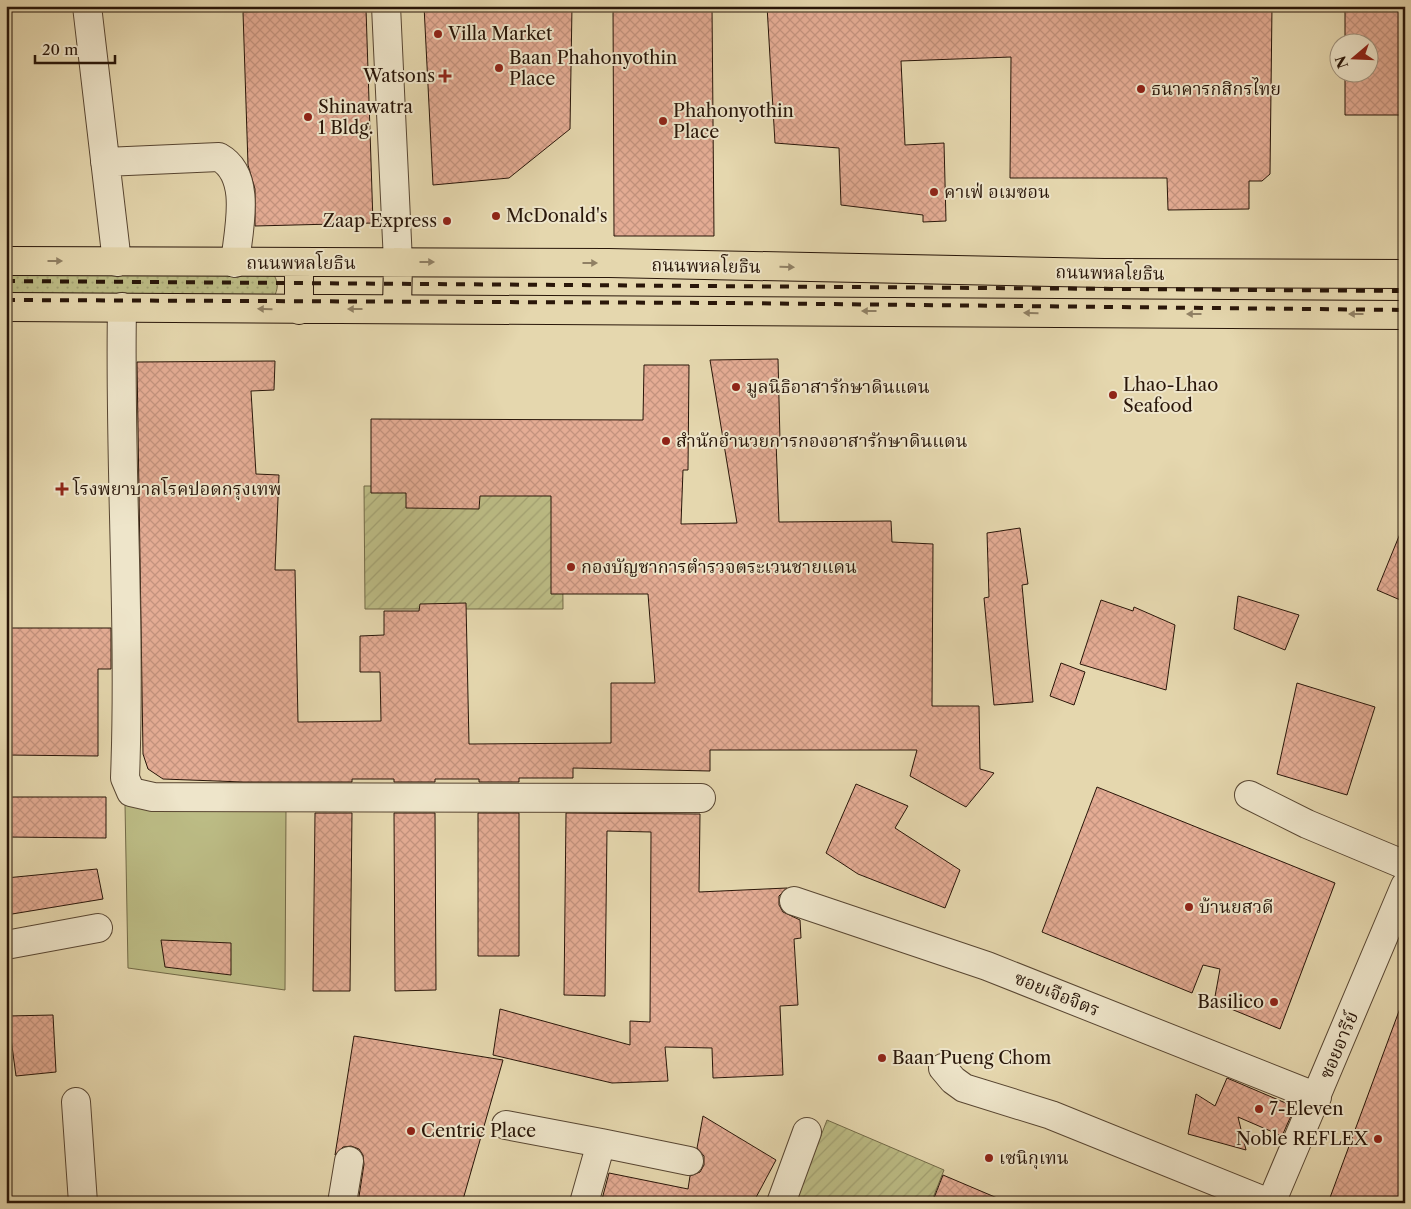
<svg xmlns="http://www.w3.org/2000/svg" width="1411" height="1209" font-family="'Libre Caslon Text','Noto Serif Thai',serif">
<style>
.grass{fill:url(#grass-dots);stroke:#726947}
.park{fill:#bcbc85;stroke:#726947}
.garden{fill:url(#garden-furrows);stroke:#726947}
.building{fill:url(#building-cross-hatch);stroke:#291609}
.lines{fill:none;stroke-linecap:round;stroke-linejoin:round}
.street-casing{stroke:#584632;stroke-width:30}
.primary-casing{stroke:#291609;stroke-width:30}
.street{stroke:#eee5ca;stroke-width:28}
.primary{stroke:#e5d7ae;stroke-width:28}
.rail{stroke:#291609;stroke-width:4;stroke-dasharray:9 9;stroke-linecap:butt}
.oneway{fill:#908064}
.poi-dot{fill:#8f2418;stroke:#eee5ca;stroke-width:2}
.labels{text-anchor:middle;stroke-width:4;stroke-linejoin:round;paint-order:stroke}
.poi-label{font-size:18px;fill:#291609;stroke:#eee5ca;text-anchor:start}
.street-label{font-size:18px;fill:#291609;stroke:#eee5ca}
</style>
<defs>
<pattern id="grass-dots" width="8" height="8" patternUnits="userSpaceOnUse" patternTransform="scale(1.25)"><rect width="8" height="8" fill="#bcbc85"/><path d="M2 2h.1M6 6h.1" fill="none" stroke="#a2a172" stroke-width="1.8" stroke-linecap="round"/></pattern>
<pattern id="garden-furrows" width="10" height="10" patternUnits="userSpaceOnUse" patternTransform="scale(1.25)"><rect width="10" height="10" fill="#bcbc85"/><path d="M-1 1l2-2M0 10L10 0M9 11l2-2" fill="none" stroke="#a2a172"/></pattern>
<pattern id="building-cross-hatch" width="8" height="8" patternUnits="userSpaceOnUse" patternTransform="scale(1.25)"><rect width="8" height="8" fill="#e4ac94"/><path d="M0 0l8 8M0 8l8-8" fill="none" stroke="#c4937e"/></pattern>
</defs>
<rect width="100%" height="100%" fill="#e5d7ae"/>
<filter id="stains"><feTurbulence type="fractalNoise" baseFrequency=".004" numOctaves="4"/><feColorMatrix values="0 0 0 0 .2 0 0 0 0 .09 0 0 0 0 .02 0 0 0 .5 -.17"/></filter>
<radialGradient id="worn" r=".72"><stop offset=".6" stop-color="#630" stop-opacity="0"/><stop offset="1" stop-color="#630" stop-opacity=".3"/></radialGradient>
<path class="grass" d="M 271,271 C 279,281 279,288 273,299 L 6,297 L 6,272 Z"/>
<path class="park" d="M 125,804 L 286,808 L 285,990 L 128,968 Z"/>
<path class="garden" d="M 364,486 L 562,486 L 563,609 L 365,609 Z
M 827,1120 L 944,1170 L 931,1203 L 795,1203 Z"/>
<path class="building" d="M 424,6 L 572,6 L 570,129 L 509,178 L 433,185 Z
M 613,6 L 712,6 L 714,236 L 614,236 Z
M 767,6 L 1272,6 L 1270,174 L 1262,181 L 1249,181 L 1249,209 L 1168,210 L 1167,178 L 1010,178 L 1011,57 L 901,61 L 905,145 L 944,143 L 946,221 L 923,222 L 923,215 L 841,205 L 839,148 L 775,143 Z
M 1345,6 L 1405,6 L 1405,115 L 1345,115 L 1345,72 L 1368,72 L 1368,42 L 1345,42 Z
M 366,9 L 373,223 L 255,226 L 255,189 L 248,165 L 243,12 Z
M 778,359 L 780,441 L 776,441 L 779,522 L 891,521 L 892,542 L 933,544 L 932,706 L 979,706 L 980,769 L 994,773 L 966,807 L 910,776 L 917,750 L 710,750 L 710,771 L 573,768 L 573,778 L 519,778 L 519,782 L 479,782 L 479,779 L 435,779 L 435,782 L 394,782 L 394,779 L 352,779 L 352,782 L 243,782 L 163,779 L 148,769 L 143,754 L 137,362 L 275,361 L 274,390 L 251,391 L 256,474 L 279,475 L 275,570 L 295,570 L 298,722 L 381,721 L 380,672 L 360,672 L 360,636 L 384,635 L 384,611 L 419,611 L 420,604 L 466,603 L 469,744 L 611,743 L 611,683 L 655,683 L 648,594 L 551,594 L 551,496 L 480,496 L 479,509 L 406,508 L 406,493 L 371,493 L 371,419 L 643,420 L 644,365 L 689,365 L 688,470 L 683,470 L 681,524 L 737,523 L 710,360 Z
M 1404,524 L 1405,524 L 1405,602 L 1377,590 Z
M 1020,528 L 1028,584 L 1022,585 L 1033,702 L 994,705 L 984,598 L 989,597 L 987,533 Z
M 1238,596 L 1299,615 L 1285,650 L 1234,629 Z
M 1101,600 L 1133,611 L 1134,607 L 1175,625 L 1166,690 L 1080,664 Z
M 6,628 L 111,628 L 111,669 L 98,669 L 98,756 L 6,755 Z
M 1061,663 L 1085,672 L 1074,705 L 1050,696 Z
M 1297,683 L 1375,707 L 1347,795 L 1277,774 Z
M 856,784 L 908,806 L 895,828 L 960,870 L 945,908 L 858,874 L 826,853 Z
M 1097,787 L 1335,883 L 1280,1029 L 1214,1002 L 1220,969 L 1203,965 L 1192,993 L 1042,932 Z
M 6,797 L 106,797 L 106,838 L 6,837 Z
M 315,813 L 352,813 L 350,991 L 313,991 Z
M 394,813 L 435,813 L 436,990 L 395,991 Z
M 478,813 L 519,813 L 519,956 L 478,956 Z
M 566,813 L 700,814 L 699,892 L 787,888 L 779,896 L 779,905 L 783,912 L 800,920 L 801,938 L 794,939 L 798,1005 L 780,1006 L 783,1075 L 713,1078 L 712,1048 L 665,1047 L 668,1081 L 612,1083 L 493,1055 L 500,1009 L 630,1045 L 630,1021 L 650,1022 L 651,832 L 607,831 L 605,996 L 564,995 Z
M 97,869 L 103,899 L 6,915 L 6,878 Z
M 161,940 L 231,943 L 231,975 L 165,967 Z
M 1402,1003 L 1405,1003 L 1405,1203 L 1328,1203 Z
M 53,1015 L 56,1072 L 16,1076 L 8,1016 Z
M 354,1036 L 503,1060 L 462,1203 L 358,1203 L 364,1164 L 363,1155 L 359,1149 L 351,1146 L 343,1147 L 335,1155 Z
M 1227,1078 L 1295,1107 L 1282,1136 L 1238,1117 L 1246,1150 L 1188,1134 L 1196,1094 L 1215,1106 Z
M 703,1116 L 776,1160 L 753,1203 L 601,1203 L 609,1173 L 688,1189 L 690,1176 L 700,1172 L 704,1165 L 704,1156 L 697,1148 Z
M 943,1175 L 1009,1203 L 932,1203 Z"/>
<g class="lines">
<g class="street-casing">
<path id="street" d="M 87,6 L 117,262
M 386,6 L 398,262
M 105,162 L 219,157 C 253,176 238,231 235,263
M 122,307 C 119,464 131,621 125,778 L 131,792 L 153,797 L 701,798
M 1249,795 L 1307,824 L 1405,865
M 794,901 L 987,966 L 1317,1097
M 6,945 L 98,928
M 943,1068 L 953,1080 L 964,1088 L 1051,1115 L 1269,1203
M 76,1102 L 83,1203
M 506,1125 L 601,1143
M 342,1203 L 349,1161
M 584,1203 L 601,1143 L 689,1161
M 781,1203 L 807,1132
M 1271,1203 L 1405,886"/>
</g>
<g class="primary-casing">
<path id="primary" d="M 6,261 L 609,263 L 1104,273 L 1405,274
M 299,263 L 299,310
M 6,307 L 1405,315
M 397,309 L 398,262"/>
</g>
<use href="#street" class="street"/>
<use href="#primary" class="primary"/>
<path class="rail" d="M 6,281 L 1405,291
M 6,300 L 727,303 L 1405,310"/>
</g>
<defs><path id="oneway-solid" d="M-6-.8H1V-3.2L6.5 0L1 3.2V.8H-6Z" transform="scale(1.25)"/></defs>
<g class="oneway">
<use href="#oneway-solid" transform="translate(55 261)"/>
<use href="#oneway-solid" transform="translate(427 262)"/>
<use href="#oneway-solid" transform="translate(590 263)"/>
<use href="#oneway-solid" transform="translate(787 267) rotate(1)"/>
<use href="#oneway-solid" transform="translate(265 309) rotate(-179)"/>
<use href="#oneway-solid" transform="translate(355 309) rotate(180)"/>
<use href="#oneway-solid" transform="translate(869 311) rotate(-180)"/>
<use href="#oneway-solid" transform="translate(1031 313) rotate(-179)"/>
<use href="#oneway-solid" transform="translate(1194 314) rotate(-180)"/>
<use href="#oneway-solid" transform="translate(1356 314) rotate(-180)"/>
</g>
<g class="poi-dot">
<circle cx="438" cy="34" r="5"/>
<circle cx="499" cy="68" r="5"/>
<path d="M442.5 68.5h5v5h5v5h-5v5h-5v-5h-5v-5h5z"/>
<circle cx="1141" cy="89" r="5"/>
<circle cx="308" cy="117" r="5"/>
<circle cx="663" cy="121" r="5"/>
<circle cx="934" cy="192" r="5"/>
<circle cx="496" cy="216" r="5"/>
<circle cx="447" cy="221" r="5"/>
<circle cx="736" cy="387" r="5"/>
<circle cx="1113" cy="395" r="5"/>
<circle cx="666" cy="441" r="5"/>
<path d="M59.5 481.5h5v5h5v5h-5v5h-5v-5h-5v-5h5z"/>
<circle cx="571" cy="567" r="5"/>
<circle cx="1189" cy="907" r="5"/>
<circle cx="1274" cy="1002" r="5"/>
<circle cx="882" cy="1058" r="5"/>
<circle cx="1259" cy="1109" r="5"/>
<circle cx="411" cy="1131" r="5"/>
<circle cx="1378" cy="1139" r="5"/>
<circle cx="989" cy="1158" r="5"/>
</g>
<g class="labels">
<g class="poi-label">
<text x="448" y="40">Villa Market</text>
<text x="509" y="64">Baan Phahonyothin<tspan x="509" dy="21">Place</tspan></text>
<text x="435" y="82" text-anchor="end">Watsons</text>
<text x="1151" y="95">ธนาคารกสิกรไทย</text>
<text x="318" y="113">Shinawatra<tspan x="318" dy="21">1 Bldg.</tspan></text>
<text x="673" y="117">Phahonyothin<tspan x="673" dy="21">Place</tspan></text>
<text x="944" y="198">คาเฟ่ อเมซอน</text>
<text x="506" y="222">McDonald's</text>
<text x="437" y="227" text-anchor="end">Zaap Express</text>
<text x="1123" y="391">Lhao-Lhao<tspan x="1123" dy="21">Seafood</tspan></text>
<text x="746" y="393">มูลนิธิอาสารักษาดินแดน</text>
<text x="676" y="447">สำนักอำนวยการกองอาสารักษาดินแดน</text>
<text x="73" y="495">โรงพยาบาลโรคปอดกรุงเทพ</text>
<text x="581" y="573">กองบัญชาการตำรวจตระเวนชายแดน</text>
<text x="1199" y="913">บ้านยสวดี</text>
<text x="1264" y="1008" text-anchor="end">Basilico</text>
<text x="892" y="1064">Baan Pueng Chom</text>
<text x="1269" y="1115">7-Eleven</text>
<text x="421" y="1137">Centric Place</text>
<text x="1368" y="1145" text-anchor="end">Noble REFLEX</text>
<text x="999" y="1164">เซนิกุเทน</text>
</g>
<g class="street-label">
<text x="301" y="269">ถนนพหลโยธิน</text>
<text transform="translate(706 266) rotate(1)" y="6">ถนนพหลโยธิน</text>
<text transform="translate(1110 273) rotate(1)" y="6">ถนนพหลโยธิน</text>
<text transform="translate(1057 994) rotate(22)" y="6">ซอยเจือจิตร</text>
<text transform="translate(1339 1045) rotate(-67)" y="6">ซอยอารีย์</text>
</g>
</g>
<rect width="1411" height="1209" fill="none" stroke="#e5d7ae" stroke-width="25"/>
<rect x="8" y="8" width="1396" height="1194" fill="none" stroke="#291609" stroke-width="2.5"/>
<rect x="12" y="12" width="1386" height="1184" fill="none" stroke="#291609"/>
<g transform="translate(1354 58) rotate(251)"><circle r="24" fill="#eee5ca" stroke="#9f927d"/>
<path d="M0-4L9 19L0 12L-9 19Z" fill="#8f2418"/>
<text y="-8" font-size="14" font-weight="bold" text-anchor="middle" fill="#291609">N</text>
</g>
<path d="M35 55v8h80v-8" fill="none" stroke="#291609" stroke-width="2.5"/>
<text x="42" y="55" font-size="15" fill="#291609" stroke="#eee5ca" stroke-width="4" paint-order="stroke">20 m</text>
<rect width="100%" height="100%" filter="url(#stains)"/>
<rect width="100%" height="100%" fill="url(#worn)"/>
</svg>
